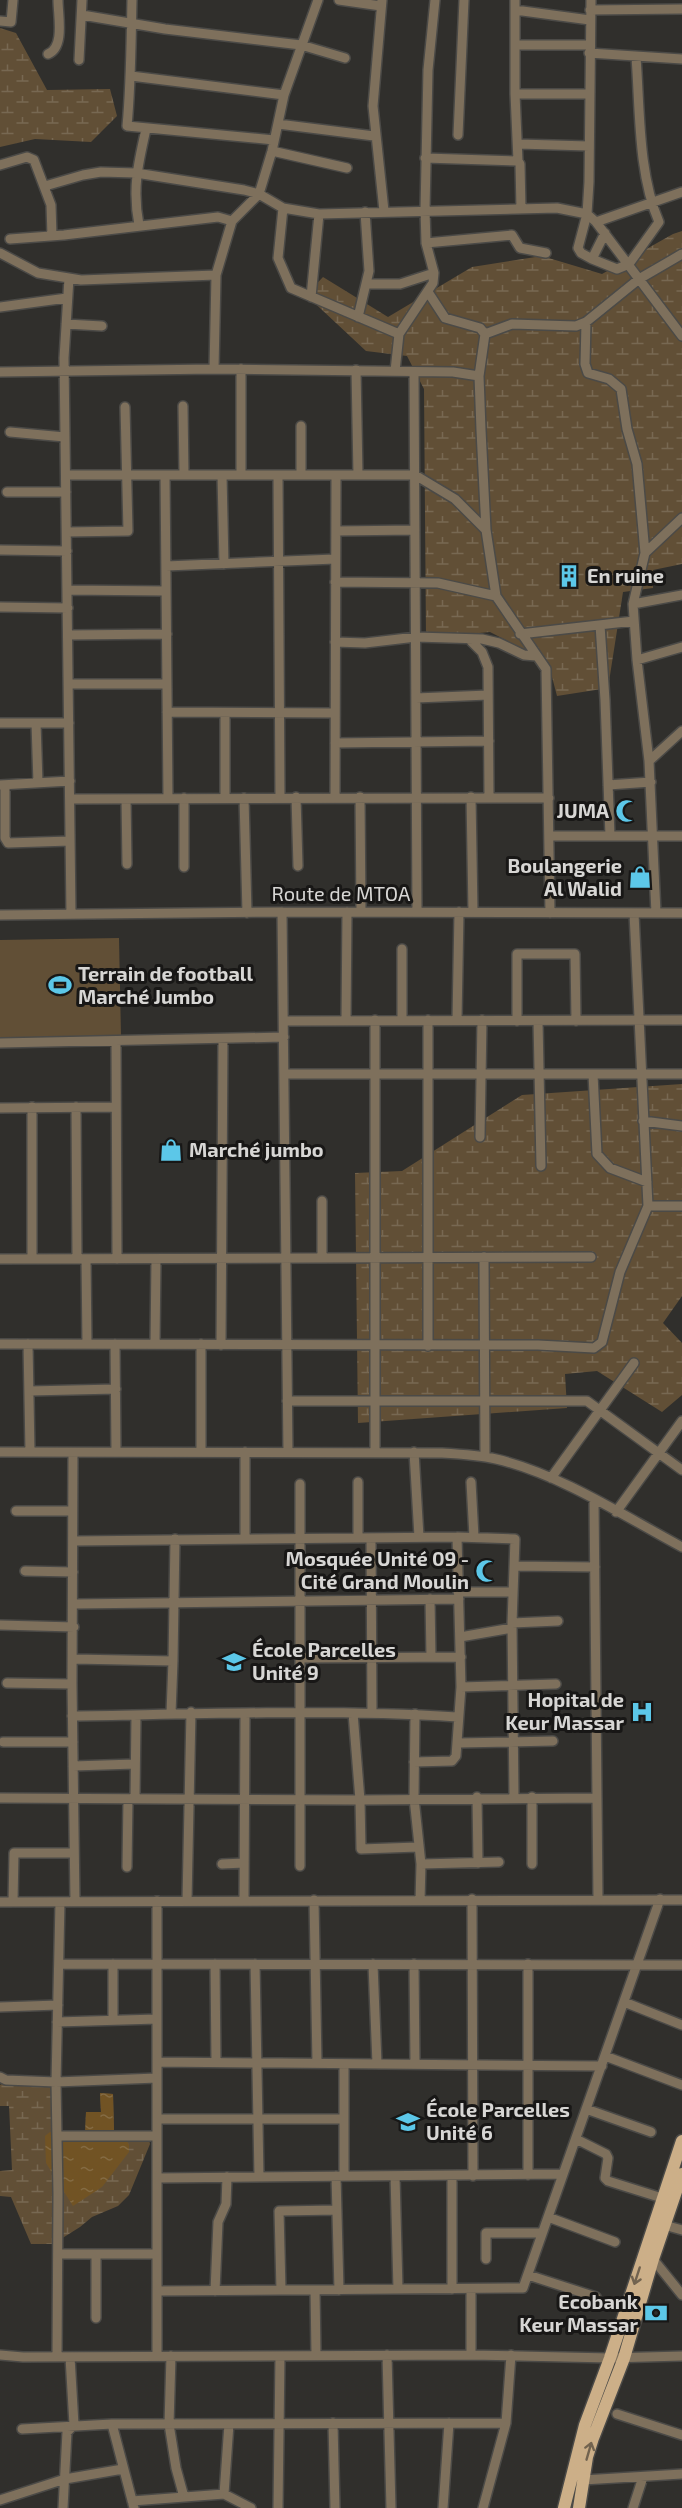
<svg xmlns="http://www.w3.org/2000/svg" width="682" height="2508" font-family="'Exo 2',sans-serif">
<style>
.wetland{fill:url(#wetland-marsh)}
.park{fill:#614f36}
.water{fill:url(#water-ripples)}
.lines{fill:none;stroke-linecap:round;stroke-linejoin:round}
.minor-casing{stroke:#4b4a47;stroke-width:12}
.major-casing{stroke:#4b4a47;stroke-width:15}
.minor{stroke:#7e705c;stroke-width:9}
.major{stroke:#ccaf88;stroke-width:12}
.oneway{stroke:#72634f}
.labels{text-anchor:middle;stroke-width:6;stroke-linejoin:round;paint-order:stroke}
.poi-label{font-size:20px;font-weight:bold;fill:#d7d6d4;stroke:#181716;text-anchor:start}
.street-label{font-size:20px;fill:#d7d6d4;stroke:#181716}
</style>
<defs>
<pattern id="wetland-marsh" width="20" height="14" patternUnits="userSpaceOnUse" patternTransform="scale(1.5)"><rect width="20" height="14" fill="#614f36"/><path d="M1 5h8M5 5V1M11 12h8M15 12V8" fill="none" stroke="#776852"/></pattern>
<pattern id="water-ripples" width="26" height="14" patternUnits="userSpaceOnUse" patternTransform="scale(1.5)"><rect width="26" height="14" fill="#715324"/><path d="M2 4q2-2 4 0t4 0M15 11q2-2 4 0t4 0" fill="none" stroke="#846b43"/></pattern>
</defs>
<rect width="100%" height="100%" fill="#302f2c"/>
<path class="wetland" d="M 0,28 L 16,33 L 47,90 L 110,89 L 117,116 L 91,142 L 35,139 L 0,147 Z
M 682,231 L 682,564 L 653,570 L 653,588 L 623,592 L 608,688 L 557,696 L 548,662 L 490,632 L 426,638 L 424,389 L 407,356 L 366,351 L 306,295 L 323,277 L 388,317 L 472,267 L 542,256 L 602,274 L 673,234 Z
M 682,1084 L 682,1296 L 663,1323 L 682,1343 L 682,1395 L 662,1412 L 597,1371 L 565,1374 L 567,1408 L 358,1423 L 355,1173 L 402,1171 L 522,1095 Z
M 3,2083 L 62,2086 L 60,2135 L 85,2136 L 86,2112 L 101,2112 L 100,2093 L 113,2094 L 114,2132 L 148,2134 L 150,2144 L 129,2195 L 118,2206 L 92,2217 L 80,2227 L 53,2244 L 31,2244 L 11,2197 L 0,2196 L 0,2171 L 12,2170 L 9,2106 L 0,2106 L 0,2085 Z"/>
<path class="park" d="M 119,938 L 121,1036 L 0,1038 L 0,940 Z"/>
<path class="water" d="M 100,2093 L 113,2094 L 114,2132 L 123,2133 L 129,2145 L 129,2152 L 102,2187 L 73,2206 L 46,2163 L 45,2136 L 50,2132 L 60,2135 L 85,2136 L 86,2112 L 101,2112 Z"/>
<g class="lines">
<g class="minor-casing">
<path id="minor" d="M 132,0 C 131,42 131,84 127,126 L 274,140
M 339,0 L 381,6
M 382,0 L 373,106 L 384,211
M 515,0 L 515,94 L 518,161 L 520,164 L 521,209
M 591,0 L 589,182 L 587,214 L 578,248 L 581,253 L 592,259 L 617,269 L 629,264 L 659,222 C 638,174 640,109 636,57
M 515,10 L 590,20
M 590,10 L 682,9
M 82,15 L 165,29 L 301,45 L 345,58
M 0,21 L 11,22 L 13,0
M 515,45 L 590,45
M 589,53 L 682,59
M 48,54 C 65,47 58,16 58,0
M 79,60 L 82,0
M 131,76 L 284,95
M 515,94 L 588,94
M 278,124 L 374,136
M 458,135 L 464,0
M 518,144 L 589,146
M 272,151 L 347,168
M 425,158 L 518,161
M 0,165 L 27,157 L 34,160 L 51,205 L 52,236
M 45,186 L 83,175 L 101,172 L 136,173 L 244,190 L 259,194 L 283,208 L 319,214 L 557,208 L 587,214 L 596,222 L 682,336
M 283,208 L 278,258 L 291,288 L 399,334
M 596,222 L 682,192
M 139,225 C 132,189 138,164 146,129
M 10,239 L 64,235 L 218,217 L 232,221
M 426,243 L 512,235 L 520,248 L 546,253
M 0,253 L 38,273 L 81,280 L 216,275
M 592,259 L 605,233
M 69,278 L 64,358 L 71,914
M 366,284 L 400,284 L 434,273
M 428,292 L 445,318 L 480,328 L 485,334 L 479,376 L 481,430 L 486,530 L 496,596 L 546,669 L 550,913
M 311,297 L 319,214
M 0,307 L 67,298
M 358,317 L 369,271 L 365,212
M 586,322 L 585,364 L 588,373 L 609,379 L 621,389 L 627,429 L 637,464 L 645,553
M 66,324 L 102,326
M 485,334 L 512,324 L 576,326 L 586,322 L 639,279 L 682,254
M 214,369 L 216,275 L 232,221 L 259,194 L 272,151 L 284,95 L 318,0
M 356,370 L 358,475
M 395,371 L 399,334 L 433,283 L 434,273 L 426,243 L 425,210 L 428,70 L 435,0
M 0,372 L 214,369 L 453,372 L 479,376
M 414,372 L 417,912
M 183,406 L 184,475
M 301,426 L 301,475
M 10,432 L 65,437
M 66,475 L 415,475 L 455,499 L 486,530
M 165,475 L 168,798
M 222,475 L 224,564
M 241,475 L 241,369
M 278,475 L 280,798
M 7,492 L 66,492
M 336,531 L 415,530
M 67,532 L 128,531 L 125,407
M 0,550 L 67,551
M 166,566 L 335,559
M 335,582 L 438,583 L 496,596
M 67,590 L 166,591
M 633,604 L 682,595
M 0,607 L 68,608
M 600,625 L 605,700 L 610,836
M 520,634 L 634,621
M 68,635 L 167,634
M 471,641 L 482,652 L 488,667 L 489,797
M 335,642 L 365,643 L 416,637 L 482,639 L 499,643 L 524,655 L 536,656
M 637,660 L 682,647
M 68,684 L 167,684
M 416,698 L 488,695
M 167,712 L 335,713
M 0,723 L 69,723
M 36,723 L 38,783
M 335,743 L 489,741
M 649,761 L 682,731
M 0,785 L 70,781
M 5,785 L 5,838 L 8,843 L 70,841
M 608,785 L 651,782
M 296,797 L 298,866
M 335,797 L 336,475
M 360,797 L 361,912
M 471,797 L 473,912
M 184,798 L 184,867
M 225,798 L 225,713
M 244,798 L 247,913
M 70,799 L 549,798
M 126,799 L 127,864
M 550,836 L 682,836
M 282,912 L 288,1452
M 634,913 L 648,1206 L 682,1206
M 656,913 L 649,761 L 637,660 L 633,604 L 645,553 L 682,518
M 0,915 L 282,912 L 682,913
M 402,949 L 402,1020
M 428,1020 L 428,1346
M 457,1020 L 459,912
M 284,1021 L 682,1020
M 346,1021 L 347,912
M 517,1021 L 517,954 L 575,954 L 576,1021
M 538,1021 L 541,1166
M 116,1041 L 117,1259
M 0,1043 L 284,1037
M 284,1074 L 682,1074
M 593,1074 L 597,1154 L 610,1168 L 647,1182
M 76,1107 L 77,1259
M 0,1108 L 116,1107
M 643,1121 L 682,1126
M 480,1137 L 482,1020
M 322,1201 L 322,1258
M 484,1257 L 485,1457
M 0,1259 L 591,1257
M 32,1259 L 32,1107
M 86,1259 L 87,1344
M 0,1344 L 538,1345 L 594,1348 L 602,1342 L 620,1272 L 648,1206
M 28,1344 L 30,1452
M 115,1344 L 116,1452
M 155,1344 L 156,1259
M 221,1345 L 223,1039
M 29,1391 L 116,1389
M 287,1401 L 587,1401 L 682,1470
M 0,1452 L 441,1453 C 459,1454 478,1455 496,1459 C 560,1474 624,1516 682,1547
M 201,1452 L 201,1344
M 245,1452 L 245,1538
M 414,1452 L 419,1537
M 73,1453 L 72,1684 L 75,1902
M 375,1453 L 375,1020
M 551,1478 L 634,1363
M 358,1482 L 358,1538
M 471,1482 L 474,1537
M 594,1500 L 598,1899
M 16,1511 L 72,1511
M 616,1512 L 682,1421
M 371,1538 L 372,1713
M 74,1541 L 457,1537 L 515,1539 L 512,1623 L 514,1797
M 514,1566 L 595,1567
M 25,1571 L 73,1572
M 458,1592 L 513,1592
M 430,1599 L 431,1657
M 74,1604 L 459,1599
M 512,1623 L 558,1621
M 0,1625 L 74,1627
M 460,1637 L 512,1628
M 300,1658 L 461,1657
M 74,1659 L 173,1661 L 171,1713
M 173,1661 L 175,1539
M 7,1683 L 72,1684
M 461,1687 L 556,1684
M 353,1713 L 360,1800 L 361,1849 L 418,1847
M 415,1714 L 414,1798 L 421,1864 L 420,1901
M 72,1716 C 201,1714 329,1709 457,1717
M 3,1742 L 73,1742
M 458,1743 L 553,1741
M 414,1762 L 452,1761 L 456,1756 L 461,1687 L 457,1537
M 73,1766 L 135,1764
M 477,1797 L 478,1863
M 0,1798 L 360,1800 L 597,1798
M 135,1798 L 136,1715
M 222,1864 L 244,1863
M 421,1864 L 499,1862
M 532,1864 L 532,1797
M 300,1866 L 300,1484
M 127,1867 L 128,1799
M 472,1899 L 473,2176
M 314,1900 L 317,2063
M 187,1901 L 191,1712
M 244,1901 L 245,1714
M 0,1902 L 682,1900
M 13,1902 L 14,1853 L 74,1853
M 59,1964 L 682,1965
M 113,1964 L 113,2020
M 215,1964 L 216,2062
M 255,1964 L 259,2177
M 373,1964 L 377,2064
M 414,1964 L 415,2064
M 624,2002 L 682,2025
M 0,2007 L 58,2005
M 57,2022 L 157,2019
M 605,2056 L 682,2085
M 157,2062 L 602,2066
M 0,2077 L 6,2080 L 56,2082 L 157,2078
M 586,2109 L 651,2132
M 157,2119 L 344,2119
M 57,2136 L 157,2136
M 576,2139 L 606,2154 L 608,2158 L 605,2178 L 608,2181 L 662,2198
M 528,2175 L 528,1964
M 336,2176 L 339,2290
M 344,2176 L 344,2064
M 395,2176 L 398,2289
M 452,2176 L 452,2289
M 157,2178 L 563,2174
M 548,2217 L 615,2242
M 664,2225 L 682,2230
M 58,2254 L 157,2254
M 96,2254 L 96,2318
M 486,2259 L 486,2233 L 542,2233
M 653,2259 L 682,2295
M 528,2275 L 596,2297
M 471,2289 L 471,2355
M 281,2290 L 279,2211 L 337,2210
M 315,2290 L 316,2355
M 157,2291 L 523,2288 L 660,1899
M 215,2291 L 218,2222 L 226,2204 L 227,2177
M 0,2355 L 23,2357 L 471,2355 L 610,2358 L 682,2356
M 387,2355 L 391,2508
M 157,2356 L 157,1901
M 171,2356 L 169,2424 L 176,2468 L 184,2497
M 57,2357 L 58,2194 L 56,2082 L 60,1902
M 617,2414 L 682,2435
M 333,2423 L 335,2508
M 112,2424 L 134,2508
M 22,2429 L 112,2424 L 506,2423
M 583,2480 L 682,2474
M 224,2494 L 229,2424
M 0,2500 L 65,2479 L 123,2469
M 132,2501 L 224,2494 L 251,2508
M 63,2508 L 67,2432 L 74,2425 L 70,2357
M 278,2508 L 280,2356
M 443,2508 L 449,2423
M 483,2508 L 506,2423 L 511,2355
M 633,2508 L 643,2477"/>
</g>
<g class="major-casing">
<path id="major" d="M 564,2508 L 585,2425 L 610,2358 L 682,2141
M 579,2508 L 587,2457 L 593,2438 L 624,2358 L 653,2259 L 682,2174"/>
</g>
<use href="#minor" class="minor"/>
<use href="#major" class="major"/>
</g>
<defs><path id="oneway-shaft" d="M-6 0H5M1.5-3L5.5 0L1.5 3" fill="none" stroke-width="1.6" stroke-linecap="round" stroke-linejoin="round" transform="scale(1.5)"/></defs>
<g class="oneway">
<use href="#oneway-shaft" transform="translate(637 2276) rotate(108)"/>
<use href="#oneway-shaft" transform="translate(589 2451) rotate(-74)"/>
</g>
<defs>
<g id="building-bare" transform="scale(1.8)"><path d="M-4-6H4V6H1V3H-1V6H-4ZM-2.5-4.3h1.7v1.8h-1.7ZM.8-4.3h1.7v1.8H.8ZM-2.5-1h1.7V.8h-1.7ZM.8-1h1.7V.8H.8Z" fill="#5cc7e8" stroke="#181716" stroke-width="2.5" paint-order="stroke"/></g>
<g id="mosque-bare" transform="scale(1.8)"><path d="M3.5-4.9A6 6 0 1 0 3.5 4.9A5 5 0 1 1 3.5-4.9Z" fill="#5cc7e8" stroke="#181716" stroke-width="2.5" paint-order="stroke"/></g>
<g id="shop-bare" transform="scale(1.8)"><path d="M-5-2.5h2.3a2.7 3.5 0 0 1 5.4 0H5L5.5 6h-11ZM-1.5-2.5h3a1.5 2.3 0 0 0-3 0Z" fill="#5cc7e8" stroke="#181716" stroke-width="2.5" paint-order="stroke"/></g>
<g id="stadium-bare" transform="scale(1.8)"><path d="M0-5a6.5 5 0 1 0 0 10a6.5 5 0 1 0 0-10ZM-3.5-1.8h7v3.6h-7Z" fill="#5cc7e8" stroke="#181716" stroke-width="2.5" paint-order="stroke"/></g>
<g id="school-bare" transform="scale(1.8)"><path d="M0-5L7-2L0 1L-7-2ZM-4 1L0 2.5L4 1V4Q0 6-4 4Z" fill="#5cc7e8" stroke="#181716" stroke-width="2.5" paint-order="stroke"/></g>
<g id="hospital-bare" transform="scale(1.8)"><path d="M-5-5h3v3.5h4V-5h3V5h-3V1.5h-4V5h-3Z" fill="#5cc7e8" stroke="#181716" stroke-width="2.5" paint-order="stroke"/></g>
<g id="bank-bare" transform="scale(1.8)"><path d="M-6-4H6V4H-6ZM0-2.3a2.3 2.3 0 1 0 0 4.6a2.3 2.3 0 1 0 0-4.6Z" fill="#5cc7e8" stroke="#181716" stroke-width="2.5" paint-order="stroke"/></g>
</defs>
<g fill-rule="evenodd">
<use href="#building-bare" x="569" y="576"/>
<use href="#mosque-bare" x="627" y="811"/>
<use href="#shop-bare" x="640" y="877"/>
<use href="#stadium-bare" x="60" y="985"/>
<use href="#shop-bare" x="171" y="1150"/>
<use href="#mosque-bare" x="487" y="1571"/>
<use href="#school-bare" x="234" y="1662"/>
<use href="#hospital-bare" x="642" y="1712"/>
<use href="#school-bare" x="408" y="2122"/>
<use href="#bank-bare" x="656" y="2313"/>
</g>
<g class="labels">
<g class="poi-label">
<text x="587" y="583">En ruine</text>
<text x="609" y="818" text-anchor="end">JUMA</text>
<text x="622" y="873" text-anchor="end">Boulangerie<tspan x="622" dy="23">Al Walid</tspan></text>
<text x="78" y="981">Terrain de football<tspan x="78" dy="23">Marché Jumbo</tspan></text>
<text x="189" y="1157">Marché jumbo</text>
<text x="469" y="1566" text-anchor="end">Mosquée Unité 09 -<tspan x="469" dy="23">Cité Grand Moulin</tspan></text>
<text x="252" y="1657">École Parcelles<tspan x="252" dy="23">Unité 9</tspan></text>
<text x="624" y="1707" text-anchor="end">Hopital de<tspan x="624" dy="23">Keur Massar</tspan></text>
<text x="426" y="2117">École Parcelles<tspan x="426" dy="23">Unité 6</tspan></text>
<text x="638" y="2309" text-anchor="end">Ecobank<tspan x="638" dy="23">Keur Massar</tspan></text>
</g>
<g class="street-label">
<text x="341" y="901">Route de MTOA</text>
</g>
</g>
</svg>
